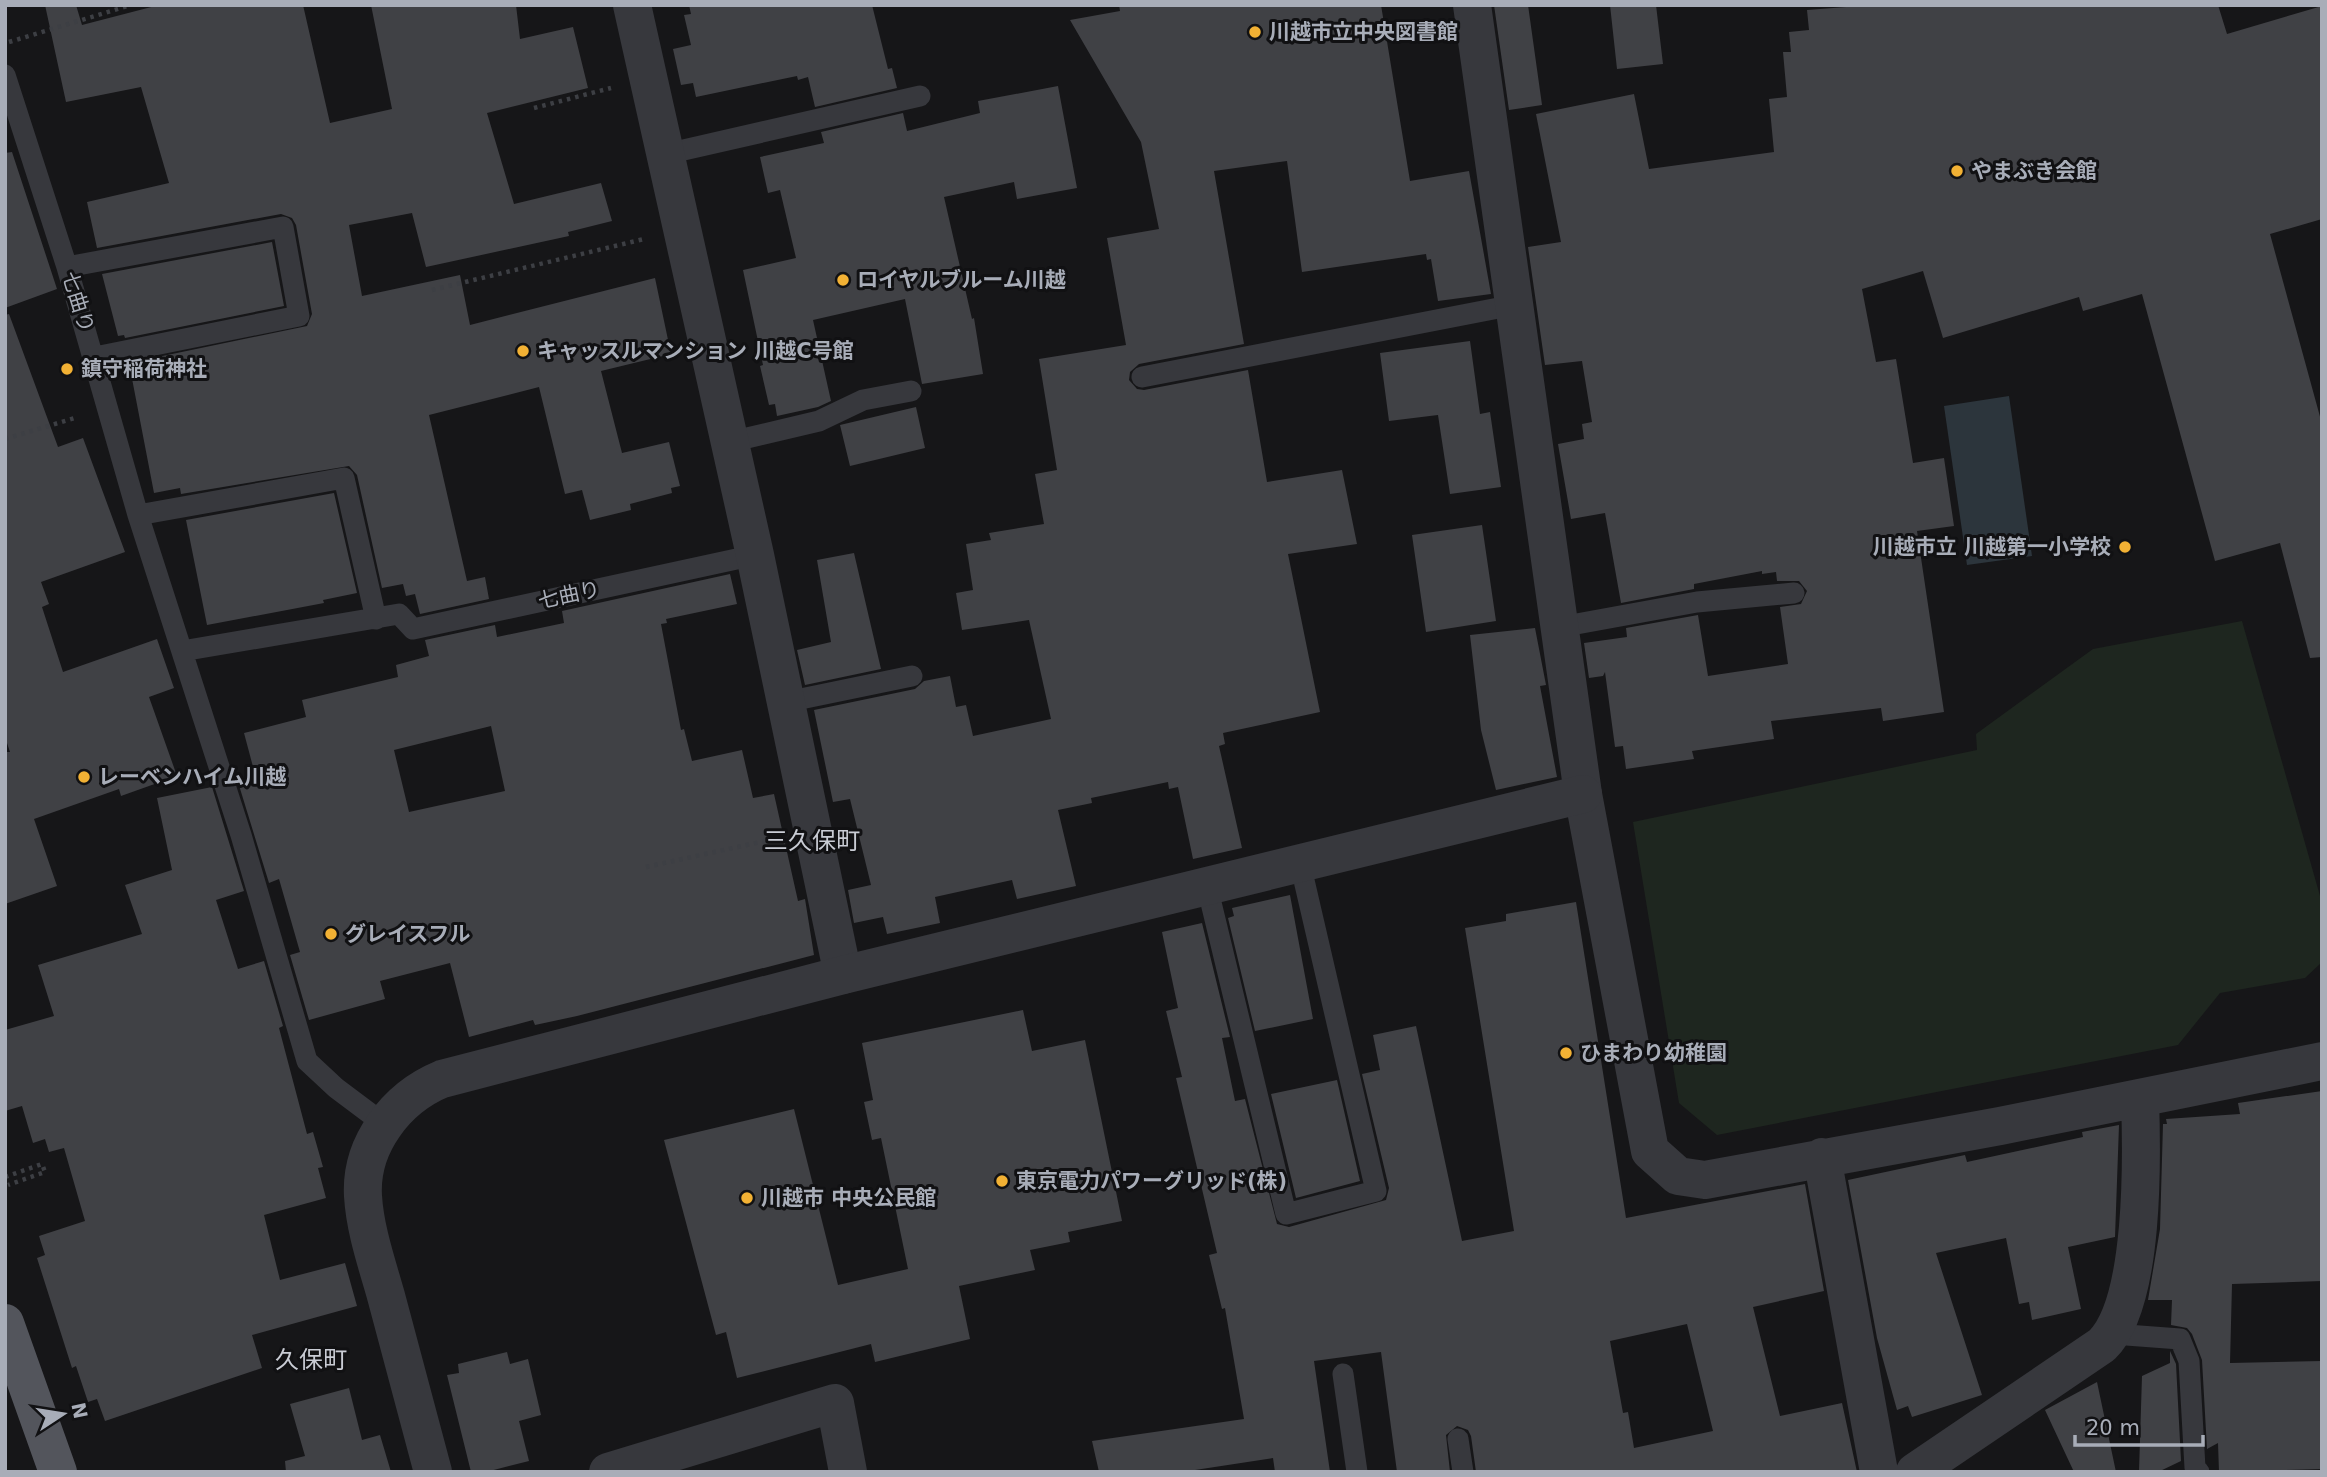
<svg xmlns="http://www.w3.org/2000/svg" width="2327" height="1477" font-family="'DejaVu Sans','Noto Sans JP',sans-serif">
<style>
.green{fill:#1e261f}
.water{fill:#2c353c}
.building{fill:#404145;fill-rule:evenodd}
.lines{fill:none;stroke-linecap:round;stroke-linejoin:round}
.path{stroke:#3d3f44;stroke-width:4.5;stroke-dasharray:3.5 5;stroke-linecap:butt}
.service{stroke:#37383d;stroke-width:21}
.minor{stroke:#37383d;stroke-width:38}
.tertiary{stroke:#37383d;stroke-width:38}
.primary{stroke:#53555c;stroke-width:38}
.poi-dot{fill:#f2b134;stroke:#111113;stroke-width:2.5}
.labels{text-anchor:middle;stroke-width:6;stroke-linejoin:round;paint-order:stroke}
.poi-label{font-size:21px;font-weight:bold;fill:#a8adb8;stroke:#111113;text-anchor:start}
.street-label{font-size:21px;fill:#a8adb8;stroke:#111113}
.quarter-label{font-size:24px;fill:#c9ccd4;stroke:#111113}
</style>
<rect width="100%" height="100%" fill="#161618"/>
<path class="green" d="M 2242,621 L 2322,903 L 2322,962 L 2305,978 L 2220,993 L 2178,1045 L 1717,1135 L 1679,1103 L 1633,822 L 1977,750 L 1976,734 L 2093,649 Z"/>
<path class="water" d="M 2009,396 L 2032,556 L 1967,565 L 1944,406 Z"/>
<path class="building" d="M 45,5 L 76,5 L 82,25 L 159,5 L 303,5 L 330,123 L 392,109 L 371,5 L 516,5 L 520,39 L 573,27 L 588,88 L 487,113 L 514,204 L 601,183 L 612,221 L 568,232 L 569,236 L 426,267 L 412,213 L 349,225 L 362,296 L 460,275 L 470,325 L 655,278 L 671,354 L 601,371 L 622,453 L 669,442 L 680,486 L 671,488 L 672,493 L 630,504 L 631,510 L 590,520 L 582,490 L 565,494 L 539,387 L 429,415 L 467,581 L 485,577 L 489,599 L 420,614 L 415,594 L 406,596 L 403,584 L 382,588 L 357,475 L 349,466 L 181,494 L 180,488 L 154,493 L 129,363 L 307,326 L 312,314 L 296,225 L 292,218 L 281,214 L 97,248 L 87,202 L 169,183 L 141,87 L 66,102 Z
M 689,5 L 872,5 L 888,69 L 892,68 L 897,88 L 815,107 L 808,77 L 798,80 L 797,76 L 696,97 L 693,83 L 681,85 L 673,49 L 691,45 L 684,15 L 691,14 Z
M 1119,5 L 1381,5 L 1410,181 L 1469,171 L 1491,294 L 1438,301 L 1431,259 L 1427,260 L 1426,254 L 1302,272 L 1287,161 L 1214,171 L 1244,344 L 1139,364 L 1130,372 L 1129,380 L 1137,389 L 1144,390 L 1248,370 L 1267,482 L 1342,470 L 1357,544 L 1288,554 L 1320,712 L 1223,733 L 1225,744 L 1219,746 L 1242,848 L 1193,859 L 1178,787 L 1169,789 L 1168,782 L 1091,798 L 1092,803 L 1058,810 L 1076,886 L 1017,899 L 1012,880 L 935,897 L 940,923 L 887,934 L 883,917 L 854,923 L 848,890 L 871,885 L 850,799 L 833,802 L 814,710 L 915,689 L 924,681 L 950,676 L 956,707 L 966,705 L 973,736 L 1051,719 L 1029,620 L 962,630 L 956,593 L 973,590 L 966,544 L 991,540 L 989,533 L 1044,524 L 1035,474 L 1057,470 L 1039,359 L 1126,345 L 1107,238 L 1159,229 L 1141,142 L 1070,20 L 1120,11 Z
M 1494,5 L 1528,5 L 1542,105 L 1509,110 Z
M 1610,5 L 1656,5 L 1663,64 L 1617,69 Z
M 1872,5 L 2218,5 L 2227,34 L 2322,6 L 2322,219 L 2270,234 L 2322,424 L 2322,657 L 2310,658 L 2280,543 L 2215,561 L 2142,294 L 2083,311 L 2079,297 L 1943,338 L 1923,271 L 1862,289 L 1876,362 L 1896,359 L 1913,463 L 1944,458 L 1954,526 L 1917,531 L 1944,712 L 1883,721 L 1881,708 L 1771,721 L 1774,739 L 1692,751 L 1694,759 L 1626,769 L 1623,746 L 1615,747 L 1605,672 L 1603,676 L 1589,678 L 1584,643 L 1627,637 L 1626,628 L 1698,615 L 1708,676 L 1788,664 L 1780,607 L 1801,604 L 1807,591 L 1799,581 L 1777,581 L 1776,572 L 1762,574 L 1762,571 L 1694,584 L 1694,589 L 1621,603 L 1605,513 L 1571,519 L 1558,444 L 1584,439 L 1582,424 L 1592,422 L 1582,361 L 1545,365 L 1528,247 L 1561,242 L 1536,114 L 1634,94 L 1649,169 L 1774,152 L 1769,99 L 1787,97 L 1783,52 L 1791,52 L 1789,32 L 1809,30 L 1807,10 Z
M 1058,86 L 1077,188 L 1017,199 L 1014,182 L 944,197 L 972,319 L 974,318 L 983,374 L 922,384 L 905,299 L 813,320 L 831,401 L 818,407 L 777,416 L 775,404 L 769,405 L 760,366 L 763,365 L 743,270 L 796,258 L 780,190 L 768,193 L 760,157 L 824,143 L 821,132 L 903,113 L 907,131 L 980,113 L 978,101 Z
M 12,152 L 57,289 L 5,308 L 5,153 Z
M 272,242 L 284,306 L 125,338 L 124,335 L 118,336 L 102,274 Z
M 9,314 L 58,447 L 83,438 L 125,552 L 41,582 L 49,604 L 42,607 L 63,672 L 157,639 L 174,688 L 149,697 L 177,776 L 121,796 L 119,789 L 34,819 L 57,886 L 5,904 L 5,752 L 10,752 L 5,737 L 5,315 Z
M 1470,341 L 1480,414 L 1490,412 L 1501,487 L 1450,494 L 1438,415 L 1389,421 L 1380,353 Z
M 916,407 L 925,448 L 850,466 L 840,425 Z
M 334,493 L 357,593 L 323,600 L 324,603 L 207,625 L 186,520 Z
M 1482,525 L 1496,621 L 1426,632 L 1412,535 Z
M 854,553 L 881,669 L 805,685 L 797,650 L 831,642 L 817,560 Z
M 730,574 L 737,604 L 666,619 L 667,623 L 661,624 L 681,730 L 684,729 L 692,761 L 742,750 L 753,798 L 774,794 L 798,901 L 805,899 L 814,955 L 577,1016 L 535,1025 L 533,1020 L 469,1037 L 450,963 L 380,981 L 385,999 L 309,1020 L 290,955 L 300,952 L 279,879 L 269,883 L 238,782 L 256,778 L 244,733 L 306,717 L 302,700 L 398,677 L 396,665 L 429,656 L 425,640 L 495,625 L 497,637 L 564,623 L 562,611 ZM 491,726 L 505,791 L 409,812 L 394,750 Z
M 1535,628 L 1546,685 L 1540,686 L 1557,777 L 1496,790 L 1481,730 L 1470,635 Z
M 212,787 L 244,891 L 216,900 L 238,969 L 264,961 L 283,1026 L 279,1028 L 307,1134 L 313,1132 L 323,1167 L 318,1168 L 326,1198 L 264,1215 L 280,1280 L 345,1263 L 357,1306 L 252,1335 L 262,1368 L 105,1421 L 97,1399 L 88,1402 L 76,1366 L 72,1368 L 37,1258 L 45,1255 L 39,1236 L 85,1221 L 64,1148 L 49,1152 L 45,1139 L 33,1143 L 22,1106 L 5,1111 L 5,1030 L 54,1016 L 38,965 L 142,934 L 125,885 L 172,870 L 157,798 Z
M 1290,895 L 1313,1019 L 1255,1031 L 1228,918 L 1234,916 L 1232,908 Z
M 1576,902 L 1626,1218 L 1805,1184 L 1824,1291 L 1753,1307 L 1780,1416 L 1842,1403 L 1857,1472 L 1476,1472 L 1471,1436 L 1468,1430 L 1457,1426 L 1446,1435 L 1450,1472 L 1397,1472 L 1381,1352 L 1314,1361 L 1330,1472 L 1275,1472 L 1273,1458 L 1182,1472 L 1099,1472 L 1092,1441 L 1244,1419 L 1225,1308 L 1222,1309 L 1209,1255 L 1217,1253 L 1176,1078 L 1182,1077 L 1166,1011 L 1178,1008 L 1162,932 L 1202,923 L 1230,1037 L 1222,1038 L 1235,1101 L 1245,1099 L 1277,1224 L 1289,1227 L 1386,1200 L 1389,1188 L 1362,1074 L 1380,1070 L 1373,1035 L 1416,1026 L 1462,1241 L 1514,1231 L 1465,928 L 1506,921 L 1506,914 ZM 1687,1324 L 1713,1431 L 1634,1448 L 1628,1412 L 1623,1413 L 1610,1341 Z
M 1023,1010 L 1032,1051 L 1085,1040 L 1122,1221 L 1068,1232 L 1070,1242 L 1030,1250 L 1035,1270 L 959,1286 L 970,1339 L 875,1362 L 871,1344 L 737,1378 L 726,1332 L 716,1335 L 664,1140 L 794,1109 L 838,1285 L 908,1269 L 881,1138 L 872,1140 L 864,1102 L 873,1100 L 862,1043 Z
M 1337,1080 L 1360,1181 L 1296,1198 L 1271,1094 Z
M 2322,1091 L 2322,1281 L 2232,1284 L 2230,1363 L 2322,1361 L 2322,1469 L 2219,1472 L 2218,1443 L 2207,1449 L 2202,1360 L 2192,1334 L 2187,1328 L 2171,1325 L 2172,1300 L 2148,1300 L 2160,1229 L 2163,1124 L 2167,1124 L 2166,1119 L 2240,1114 L 2238,1103 Z
M 2119,1125 L 2115,1237 L 2068,1247 L 2081,1309 L 2032,1320 L 2029,1302 L 2019,1304 L 2006,1238 L 1936,1253 L 1982,1395 L 1912,1417 L 1908,1406 L 1897,1410 L 1877,1338 L 1848,1180 L 1965,1155 L 1967,1162 L 2083,1137 L 2082,1132 Z
M 2170,1351 L 2176,1364 L 2181,1461 L 2158,1472 L 2139,1472 L 2142,1376 L 2170,1363 Z
M 507,1352 L 510,1364 L 528,1359 L 541,1415 L 519,1421 L 529,1461 L 486,1472 L 471,1472 L 447,1375 L 459,1373 L 458,1364 Z
M 2097,1382 L 2116,1472 L 2074,1472 L 2045,1410 Z
M 349,1388 L 362,1440 L 380,1435 L 391,1472 L 286,1472 L 285,1461 L 305,1456 L 290,1404 Z"/>
<g class="lines">
<path class="path" d="M 9,42 L 131,5
M 534,108 L 611,88
M 432,290 L 644,239
M 5,439 L 78,417
M 646,867 L 774,839
M 5,1177 L 42,1164 L 45,1172 L 8,1185"/>
<path class="service" d="M 5,75 L 67,267 L 138,515 L 241,835 L 307,1061 L 336,1088 L 384,1124
M 666,154 L 920,96
M 67,267 L 283,227 L 299,316 L 95,357
M 1142,377 L 1514,305
M 730,442 L 819,421 L 863,400 L 911,391
M 138,515 L 344,478 L 376,619
M 1560,627 L 1697,602 L 1794,593
M 182,651 L 399,614 L 413,629 L 755,555
M 786,702 L 912,676
M 1207,886 L 1286,1214 L 1376,1191 L 1300,863
M 2113,1334 L 2180,1339 L 2189,1361 L 2195,1468 L 2199,1472
M 1343,1374 L 1357,1472
M 1458,1439 L 1463,1472"/>
<path class="minor" d="M 632,5 L 755,555 L 843,975
M 1472,5 L 1583,794 L 1650,1151 L 1678,1176 L 1705,1180 L 2000,1126 L 2322,1061
M 1822,1157 L 1879,1472
M 608,1472 L 835,1403 L 848,1472
M 1915,1472 L 2102,1345 C 2145,1303 2142,1157 2140,1098"/>
<path class="tertiary" d="M 433,1472 C 417,1413 402,1354 386,1296 C 377,1264 365,1230 363,1196 C 360,1145 396,1098 442,1079 L 843,975 L 1583,794"/>
<path class="primary" d="M 5,1323 L 58,1472"/>
</g>
<g class="poi-dot">
<circle cx="1255" cy="32" r="7"/>
<circle cx="1957" cy="171" r="7"/>
<circle cx="843" cy="280" r="7"/>
<circle cx="523" cy="351" r="7"/>
<circle cx="67" cy="369" r="7"/>
<circle cx="2125" cy="547" r="7"/>
<circle cx="84" cy="777" r="7"/>
<circle cx="331" cy="934" r="7"/>
<circle cx="1566" cy="1053" r="7"/>
<circle cx="1002" cy="1181" r="7"/>
<circle cx="747" cy="1198" r="7"/>
</g>
<g class="labels">
<g class="poi-label">
<text x="1269" y="39">川越市立中央図書館</text>
<text x="1971" y="178">やまぶき会館</text>
<text x="857" y="287">ロイヤルブルーム川越</text>
<text x="537" y="358">キャッスルマンション 川越C号館</text>
<text x="81" y="376">鎮守稲荷神社</text>
<text x="2111" y="554" text-anchor="end">川越市立 川越第一小学校</text>
<text x="98" y="784">レーベンハイム川越</text>
<text x="345" y="941">グレイスフル</text>
<text x="1580" y="1060">ひまわり幼稚園</text>
<text x="1016" y="1188">東京電力パワーグリッド(株)</text>
<text x="761" y="1205">川越市 中央公民館</text>
</g>
<g class="street-label">
<text transform="translate(78 302) rotate(73)" y="7">七曲り</text>
<text transform="translate(569 595) rotate(-12)" y="7">七曲り</text>
</g>
<g class="quarter-label">
<text x="812" y="849">三久保町</text>
<text x="311" y="1368">久保町</text>
</g>
</g>
<rect width="2327" height="1477" fill="none" stroke="#a8adb8" stroke-width="14"/>
<g transform="translate(63 1414) rotate(78)" stroke="#111113" stroke-width="5" paint-order="stroke">
<path d="M0-5L12 26L0 18L-12 26Z" fill="#a8adb8"/>
<text y="-10" font-size="19" font-weight="bold" text-anchor="middle" fill="#a8adb8">N</text>
</g>
<path d="M2075 1435v10h128v-10" fill="none" stroke="#a8adb8" stroke-width="3.5"/>
<text x="2086" y="1435" font-size="21" fill="#a8adb8" stroke="#111113" stroke-width="5" paint-order="stroke">20 m</text>
</svg>
